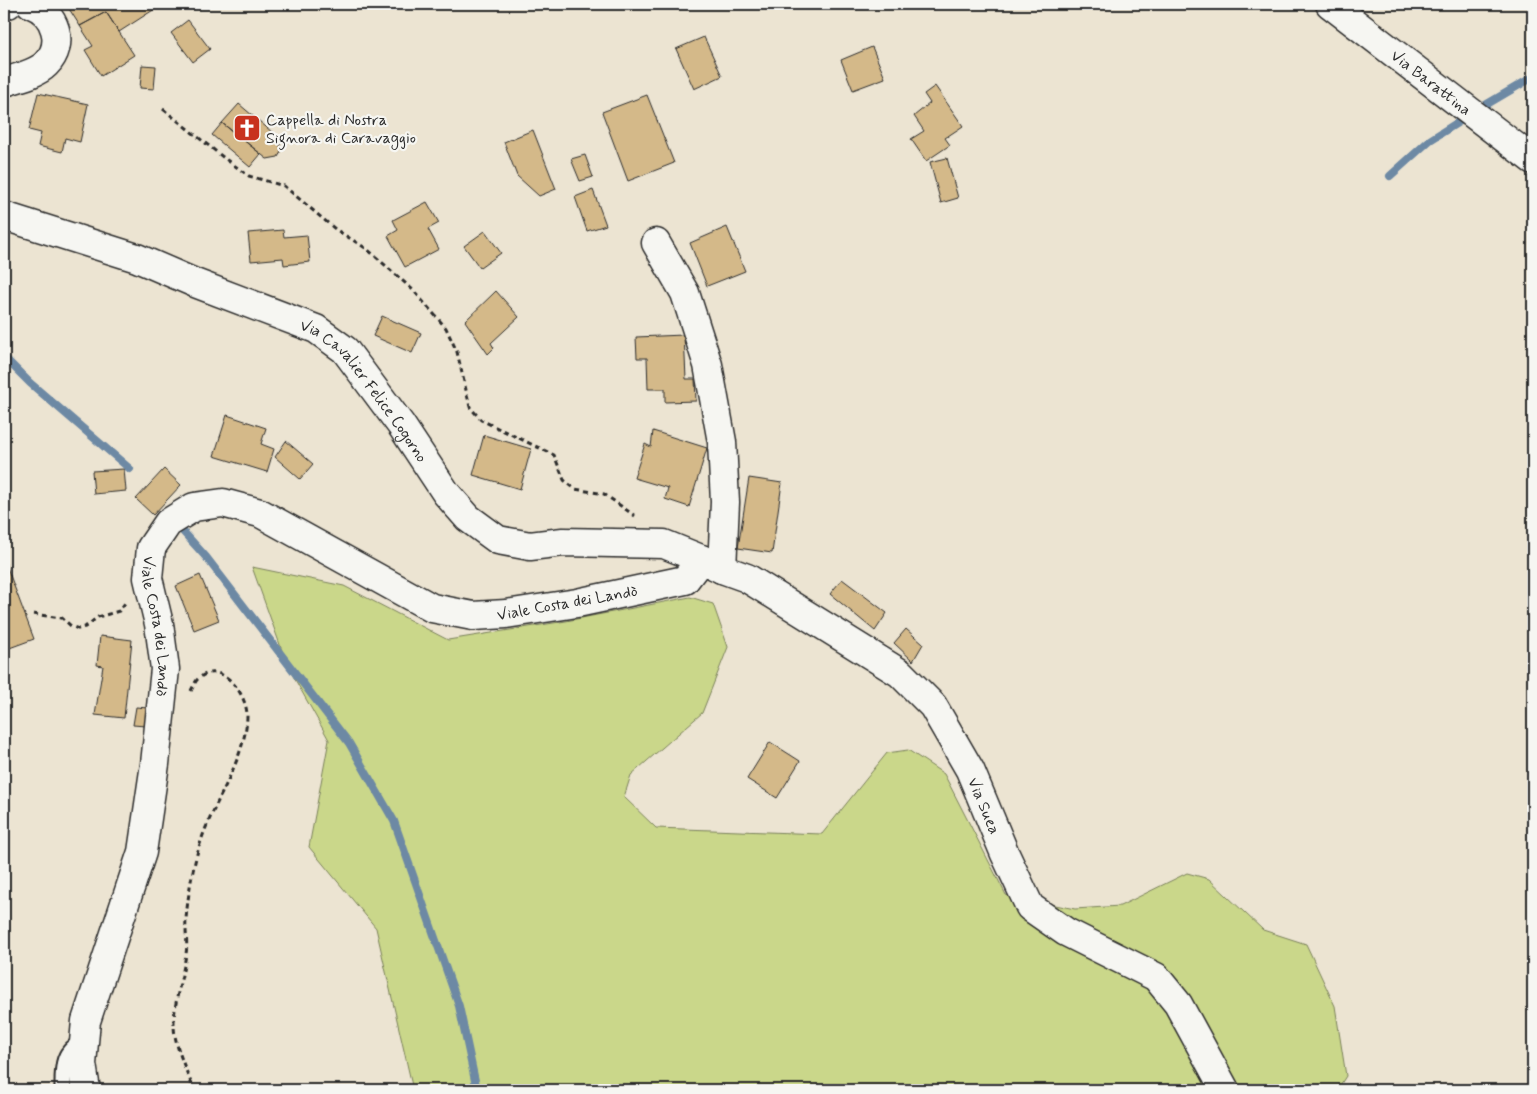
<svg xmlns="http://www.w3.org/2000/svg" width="1537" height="1094" font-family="Mynerve,sans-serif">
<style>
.green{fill:#cad78a;stroke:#7a815a}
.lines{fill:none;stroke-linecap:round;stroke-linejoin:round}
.stream{stroke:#6d89a4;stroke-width:8}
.building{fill:#d4b989;stroke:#2b2b2b}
.service-casing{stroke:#2b2b2b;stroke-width:19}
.minor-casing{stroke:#2b2b2b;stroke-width:31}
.tertiary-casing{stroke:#2b2b2b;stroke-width:31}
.path{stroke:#2b2b2b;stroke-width:3;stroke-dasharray:5 4;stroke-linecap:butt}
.service{stroke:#f6f6f2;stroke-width:15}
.minor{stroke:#f6f6f2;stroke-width:28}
.tertiary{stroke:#f6f6f2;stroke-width:28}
.labels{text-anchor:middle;stroke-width:4.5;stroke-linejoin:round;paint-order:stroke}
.street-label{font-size:16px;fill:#2b2b2b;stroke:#f6f6f2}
.poi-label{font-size:16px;fill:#2b2b2b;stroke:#f6f6f2;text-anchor:start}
</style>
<rect width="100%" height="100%" fill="#ece4d2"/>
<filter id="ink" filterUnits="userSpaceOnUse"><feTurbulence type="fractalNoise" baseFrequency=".02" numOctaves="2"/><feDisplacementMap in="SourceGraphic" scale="10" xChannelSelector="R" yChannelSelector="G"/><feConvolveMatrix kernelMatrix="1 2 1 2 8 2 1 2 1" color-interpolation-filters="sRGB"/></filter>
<g filter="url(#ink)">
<path class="green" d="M 252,567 L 344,586 L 448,640 L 566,621 L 690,597 L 713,604 L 728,647 L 702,713 L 631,775 L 624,797 L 656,828 L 822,834 L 887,753 L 908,750 L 944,774 L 1006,895 L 1075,909 L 1120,906 L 1187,873 L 1209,879 L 1263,930 L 1306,944 L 1335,1006 L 1346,1076 L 1337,1090 L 413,1090 L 376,928 L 309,847 L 329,740 L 288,667 Z"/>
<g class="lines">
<path class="stream" d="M 1477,110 L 1533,77
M 1390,176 L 1430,140 L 1468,116
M 4,357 L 30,383 L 130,469
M 178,526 L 206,557 L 349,743 L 394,821 L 459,1006 L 477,1090"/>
</g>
<path class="building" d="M 66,4 L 160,4 L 161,5 L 119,32 L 106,12 L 80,26 Z
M 106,12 L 134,55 L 101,76 L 85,50 L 93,46 L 80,26 Z
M 188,20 L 210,49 L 193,62 L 171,33 Z
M 704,37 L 722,76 L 694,89 L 676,49 Z
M 872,47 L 885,78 L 853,90 L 841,60 Z
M 142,65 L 156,66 L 154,89 L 140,88 Z
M 935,86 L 963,126 L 945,138 L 950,145 L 926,161 L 911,139 L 924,131 L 914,116 L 930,103 L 924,94 Z
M 38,93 L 88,104 L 80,142 L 65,138 L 62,152 L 38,146 L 41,133 L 29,130 Z
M 647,95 L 674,163 L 628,181 L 602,112 Z
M 239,104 L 279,138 L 281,152 L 278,157 L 267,159 L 222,123 Z
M 222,123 L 261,154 L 250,167 L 212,135 Z
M 533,130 L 556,189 L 539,196 L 517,176 L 504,142 Z
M 585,155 L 593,177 L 580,181 L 571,159 Z
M 947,158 L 958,198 L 941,203 L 930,162 Z
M 593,190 L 606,225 L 587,231 L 575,197 Z
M 427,202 L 439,223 L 428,229 L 439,249 L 405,267 L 388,236 L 398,230 L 393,220 Z
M 727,227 L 745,271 L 707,286 L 690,243 Z
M 283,230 L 284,237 L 307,235 L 310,262 L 284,265 L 283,258 L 251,261 L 248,233 Z
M 485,231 L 501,253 L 480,268 L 464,246 Z
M 496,291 L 519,317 L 491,343 L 494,348 L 488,354 L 465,321 Z
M 382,316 L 421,333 L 412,353 L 373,336 Z
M 684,335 L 686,379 L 695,379 L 696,401 L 665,402 L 665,389 L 648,389 L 647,358 L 637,358 L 636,337 Z
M 227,415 L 266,428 L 261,444 L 274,449 L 267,472 L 214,456 Z
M 653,431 L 707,448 L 689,507 L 665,499 L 668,488 L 634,478 L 645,444 L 651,447 Z
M 484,435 L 531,449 L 520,489 L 473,475 Z
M 286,441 L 313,464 L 300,479 L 275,457 Z
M 124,469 L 126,491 L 94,494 L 92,471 Z
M 164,469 L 181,485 L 153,515 L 136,499 Z
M 749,478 L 782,483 L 772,553 L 738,548 Z
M 5,562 L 34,639 L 4,650 L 4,563 Z
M 200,575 L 219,620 L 194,630 L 176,586 Z
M 842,579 L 887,613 L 875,631 L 830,594 Z
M 906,629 L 923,644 L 913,661 L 894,643 Z
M 100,636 L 132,640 L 124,718 L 95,715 L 103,666 L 97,665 Z
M 136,707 L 148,708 L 145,726 L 133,725 Z
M 770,742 L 800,761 L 777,798 L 747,779 Z"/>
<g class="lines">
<g class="service-casing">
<path id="service" d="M 63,1090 C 63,1068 61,1051 85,1041"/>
</g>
<g class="minor-casing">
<g id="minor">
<path id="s1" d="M 1330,4 L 1533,160"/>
<path d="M 656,243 L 685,293 L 708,365 L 722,442 L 725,502 L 722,569"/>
<path id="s2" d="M 701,559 L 722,569 L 747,578 L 900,673 L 933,706 L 970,770 L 1005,854 L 1030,907 L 1066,932 L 1156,977 L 1178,1004 L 1225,1090"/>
</g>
</g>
<g class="tertiary-casing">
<g id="tertiary">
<path d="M 4,5 L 8,4"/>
<path d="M 4,82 C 17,78 36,74 46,64 C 66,44 55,13 31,4"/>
<path id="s3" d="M 4,216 L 137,258 L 195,283 L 316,329 L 345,350 L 401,425 L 446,493 L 468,518 L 498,540 L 530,546 L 563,542 L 664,544 L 701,559 L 685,580 L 577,603 L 506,614 L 473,616 L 432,608 L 260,513 L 223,503 L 194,507 L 168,523 L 151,548 L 148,578 L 159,624 L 165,669 L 155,764 L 142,852 L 86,1021 L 82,1064 L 86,1090"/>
</g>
</g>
<path class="path" d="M 163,109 L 224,158 L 249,176 L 284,186 L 335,229 L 367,249 L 414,291 L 446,328 L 457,352 L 470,407 L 481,420 L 554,455 L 564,480 L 575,489 L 604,494 L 635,516
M 33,614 L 62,618 L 71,626 L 78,629 L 85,627 L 98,617 L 119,611 L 125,603
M 191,691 C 193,687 195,681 199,678 C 222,659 248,695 247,717 C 245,760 214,801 201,841 C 193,864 188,895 186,919 C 185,931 188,942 186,954 C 183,976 175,998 174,1021 C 173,1044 186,1069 194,1090"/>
<use href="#service" class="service"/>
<use href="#minor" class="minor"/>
<use href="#tertiary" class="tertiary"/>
</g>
</g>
<defs>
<g id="church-square" transform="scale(1.4375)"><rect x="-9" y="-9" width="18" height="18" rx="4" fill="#c8321e" stroke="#f6f6f2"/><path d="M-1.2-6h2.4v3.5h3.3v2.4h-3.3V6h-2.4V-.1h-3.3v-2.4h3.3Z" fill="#fff"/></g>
</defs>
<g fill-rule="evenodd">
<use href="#church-square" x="247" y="128"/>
</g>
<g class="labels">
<g class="street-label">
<text dy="6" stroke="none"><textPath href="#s1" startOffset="128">Via Barattina</textPath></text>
<text dy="6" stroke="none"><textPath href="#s3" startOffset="410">Via Cavalier Felice Cogorno</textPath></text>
<text transform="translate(567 602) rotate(-10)" y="6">Viale Costa dei Landò</text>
<text dy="6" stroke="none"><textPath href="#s3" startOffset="1508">Viale Costa dei Landò</textPath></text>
<text dy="6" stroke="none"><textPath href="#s2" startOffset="389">Via Suea</textPath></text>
</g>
<g class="poi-label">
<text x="266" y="125">Cappella di Nostra<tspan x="266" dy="18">Signora di Caravaggio</tspan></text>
</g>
</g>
<rect width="1537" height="1094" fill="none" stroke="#f6f6f2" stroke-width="20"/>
<rect x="10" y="10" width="1517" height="1074" fill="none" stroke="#2b2b2b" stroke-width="2" filter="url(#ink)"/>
</svg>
